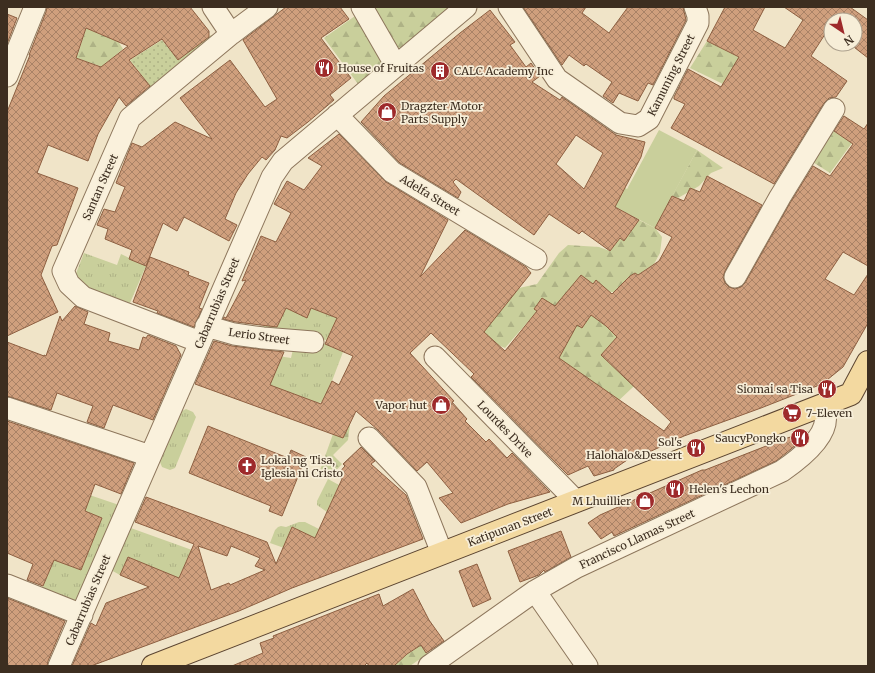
<svg xmlns="http://www.w3.org/2000/svg" width="875" height="673" font-family="Merriweather,serif">
<style>
.grass{fill:url(#grass-tufts)}
.forest{fill:url(#forest-firs)}
.park{fill:url(#park-dots)}
.pitch{fill:#c9cf9b}
.building{fill:url(#building-cross-hatch);stroke:#8d5f41;fill-rule:evenodd}
.lines{fill:none;stroke-linecap:round;stroke-linejoin:round}
.minor-casing{stroke:#8d765c;stroke-width:23}
.major-casing{stroke:#5b4430;stroke-width:24}
.minor{stroke:#faf1dc;stroke-width:21}
.major{stroke:#f3d9a0;stroke-width:22}
.labels{text-anchor:middle;stroke-width:3.5;stroke-linejoin:round;paint-order:stroke}
.poi-label{font-size:11px;fill:#3d2e20;stroke:#f7eed8;text-anchor:start}
.street-label{font-size:11px;fill:#3d2e20;stroke:#f7eed8}
</style>
<defs>
<pattern id="grass-tufts" width="24" height="20" patternUnits="userSpaceOnUse"><rect width="24" height="20" fill="#c9cf9b"/><path d="M3 7l-1-3M5 7V3M7 7l1-3M15 17l-1-3M17 17v-4M19 17l1-3" fill="none" stroke="#aeb285"/></pattern>
<pattern id="forest-firs" width="22" height="20" patternUnits="userSpaceOnUse"><rect width="22" height="20" fill="#c9cf9b"/><path d="M5 1l3.5 6h-7zM16 11l3.5 6h-7z" fill="#aeb285"/></pattern>
<pattern id="park-dots" width="8" height="8" patternUnits="userSpaceOnUse"><rect width="8" height="8" fill="#c9cf9b"/><path d="M2 2h.1M6 6h.1" fill="none" stroke="#aeb285" stroke-width="1.8" stroke-linecap="round"/></pattern>
<pattern id="building-cross-hatch" width="8" height="8" patternUnits="userSpaceOnUse"><rect width="8" height="8" fill="#cf9f7d"/><path d="M0 0l8 8M0 8l8-8" fill="none" stroke="#a98266"/></pattern>
</defs>
<rect width="100%" height="100%" fill="#f0e4c8"/>
<path class="grass" d="M 84,253 L 117,265 L 121,254 L 146,266 L 130,303 L 82,286 L 75,276 Z
M 286,308 L 307,317 L 311,308 L 337,318 L 327,340 L 259,334 L 267,317 L 279,323 Z
M 256,340 L 259,341 L 258,353 L 291,358 L 294,345 L 325,344 L 343,352 L 332,381 L 322,402 L 318,403 L 280,389 L 268,389 L 250,354 Z
M 186,409 L 193,412 L 196,417 L 175,468 L 170,470 L 162,467 L 160,462 L 182,411 Z
M 328,479 L 339,485 L 327,512 L 317,505 L 317,501 Z
M 66,487 L 122,506 L 78,604 L 42,589 L 54,560 L 81,570 L 102,518 L 85,511 Z
M 299,522 L 305,522 L 319,529 L 315,538 L 292,527 L 287,549 L 270,543 L 275,530 L 278,527 L 281,526 L 286,527 Z
M 128,527 L 192,550 L 178,579 L 128,557 L 120,575 L 109,569 Z"/>
<path class="forest" d="M 373,7 L 453,7 L 401,53 Z
M 355,16 L 388,62 L 358,84 L 324,38 Z
M 86,28 L 109,38 L 113,33 L 123,49 L 106,63 L 99,72 L 100,66 L 76,58 L 69,54 L 78,54 Z
M 707,41 L 739,57 L 723,84 L 690,68 Z
M 827,127 L 852,143 L 830,173 L 808,159 Z
M 697,150 L 723,168 L 711,173 L 699,186 L 678,198 L 672,196 Z
M 639,220 L 655,228 L 662,237 L 660,253 L 654,264 L 638,275 L 621,292 L 611,292 L 584,282 L 602,323 L 612,331 L 623,331 L 601,355 L 617,370 L 648,373 L 615,404 L 559,358 L 539,309 L 505,348 L 498,345 L 480,329 L 519,288 L 537,284 L 559,253 L 568,245 L 599,247 L 610,251 L 620,238 L 624,241 Z
M 350,424 L 348,440 L 333,455 L 342,464 L 328,479 L 319,473 L 333,434 Z
M 421,645 L 427,654 L 410,666 L 394,666 L 407,654 Z"/>
<path class="park" d="M 211,35 L 215,38 L 153,90 L 130,60 L 162,40 L 178,60 Z"/>
<path class="pitch" d="M 659,130 L 697,150 L 655,228 L 602,200 L 613,181 L 627,189 Z"/>
<path class="building" d="M 47,7 L 190,7 L 209,31 L 209,37 L 178,60 L 162,39 L 129,60 L 150,86 L 126,106 L 119,97 L 98,134 L 88,161 L 48,145 L 37,173 L 78,188 L 57,245 L 52,246 L 41,275 L 58,312 L 7,336 L 7,112 L 30,55 L 29,55 L 46,12 ZM 86,28 L 128,46 L 101,67 L 76,58 Z
M 286,7 L 340,7 L 349,19 L 321,38 L 351,78 L 330,95 L 334,100 L 308,122 L 287,138 L 281,136 L 275,150 L 266,160 L 262,157 L 248,174 L 236,193 L 225,219 L 237,225 L 229,241 L 184,217 L 177,231 L 163,223 L 146,266 L 129,259 L 132,250 L 105,239 L 108,229 L 97,225 L 104,209 L 115,212 L 125,187 L 116,183 L 132,143 L 142,147 L 175,122 L 212,139 L 180,98 L 230,60 L 265,107 L 277,99 L 243,40 Z
M 523,7 L 586,7 L 582,13 L 609,33 L 628,7 L 683,7 L 686,20 L 653,85 L 648,83 L 638,101 L 619,93 L 613,103 L 603,96 L 612,82 L 586,64 L 584,66 L 569,55 L 562,65 Z
M 725,7 L 765,7 L 753,30 L 785,48 L 803,20 L 784,7 L 850,7 L 868,20 L 868,58 L 850,44 L 855,44 L 855,20 L 831,20 L 831,30 L 829,28 L 811,56 L 847,81 L 836,97 L 829,98 L 824,103 L 774,184 L 671,128 L 685,104 L 674,99 L 674,97 L 688,69 L 721,87 L 739,57 L 707,41 Z
M 490,10 L 515,42 L 510,45 L 526,67 L 531,63 L 540,76 L 532,82 L 560,100 L 562,97 L 616,135 L 645,142 L 641,157 L 615,207 L 639,220 L 624,241 L 620,238 L 610,251 L 582,231 L 579,234 L 549,214 L 534,235 L 456,179 L 453,182 L 461,192 L 458,198 L 400,163 L 361,122 L 384,96 L 460,33 ZM 576,135 L 603,153 L 584,189 L 556,164 Z
M 7,14 L 17,18 L 7,44 Z
M 844,116 L 864,129 L 868,123 L 868,266 L 843,252 L 825,279 L 854,295 L 868,274 L 868,323 L 843,367 L 822,384 L 761,408 L 684,436 L 636,458 L 633,456 L 614,469 L 614,470 L 594,476 L 588,466 L 568,475 L 471,377 L 474,374 L 431,333 L 410,353 L 454,401 L 452,402 L 467,419 L 465,421 L 486,442 L 489,439 L 507,458 L 512,453 L 550,492 L 508,504 L 461,523 L 439,498 L 453,493 L 427,462 L 417,471 L 378,430 L 356,411 L 343,438 L 195,384 L 214,341 L 232,346 L 284,352 L 270,385 L 321,404 L 332,381 L 339,385 L 353,356 L 325,344 L 337,318 L 311,308 L 307,318 L 286,308 L 277,327 L 236,322 L 223,319 L 224,317 L 226,318 L 246,280 L 242,281 L 261,236 L 276,242 L 291,213 L 274,204 L 287,181 L 304,190 L 322,166 L 308,158 L 339,134 L 386,182 L 448,220 L 420,277 L 465,230 L 526,267 L 531,273 L 484,332 L 505,351 L 537,311 L 534,309 L 542,298 L 555,306 L 581,275 L 593,284 L 596,280 L 612,294 L 630,276 L 635,273 L 638,275 L 659,261 L 672,237 L 655,228 L 672,196 L 684,201 L 690,188 L 700,192 L 707,176 L 762,205 L 725,271 L 723,277 L 725,283 L 729,287 L 735,289 L 741,287 L 745,283 L 790,203 L 813,166 L 830,176 L 853,144 L 834,131 ZM 591,315 L 606,326 L 617,337 L 601,355 L 671,422 L 664,431 L 559,358 L 577,325 L 582,328 Z
M 150,257 L 189,272 L 188,275 L 209,283 L 199,308 L 202,309 L 194,327 L 157,313 L 158,311 L 133,302 Z
M 75,306 L 88,312 L 84,324 L 110,333 L 108,341 L 139,350 L 143,337 L 146,338 L 148,335 L 176,346 L 181,355 L 153,420 L 113,405 L 104,428 L 87,422 L 93,406 L 57,393 L 51,410 L 7,396 L 7,342 L 44,356 L 44,355 L 46,356 L 60,316 L 62,321 Z
M 7,421 L 134,463 L 121,494 L 95,484 L 85,511 L 102,518 L 81,570 L 54,560 L 43,586 L 27,580 L 33,564 L 7,553 Z
M 208,426 L 288,458 L 291,450 L 306,457 L 282,516 L 269,511 L 271,506 L 189,473 Z
M 804,433 L 806,434 L 796,445 L 776,461 L 614,536 L 612,532 L 601,539 L 588,523 L 600,515 L 702,470 L 705,470 L 784,439 Z
M 361,447 L 375,461 L 371,464 L 406,495 L 423,539 L 292,588 L 239,611 L 91,666 L 72,666 L 91,623 L 96,626 L 106,603 L 149,587 L 120,575 L 128,557 L 179,578 L 194,544 L 135,522 L 146,497 L 267,542 L 276,564 L 292,527 L 315,538 L 342,479 L 337,475 L 345,466 L 343,464 ZM 198,546 L 227,556 L 231,546 L 260,558 L 255,566 L 265,570 L 230,585 L 229,583 L 211,590 Z
M 561,531 L 571,557 L 545,572 L 544,570 L 539,575 L 520,582 L 508,551 Z
M 477,564 L 491,599 L 473,607 L 459,571 Z
M 413,589 L 429,620 L 444,641 L 426,653 L 421,645 L 407,654 L 394,666 L 369,666 L 367,663 L 364,666 L 232,666 L 263,653 L 260,643 L 274,638 L 273,636 L 379,594 L 383,606 Z
M 7,598 L 65,621 L 48,661 L 47,666 L 7,666 Z"/>
<g class="lines">
<g class="minor-casing">
<path id="minor" d="M 213,7 L 231,34
M 362,7 L 396,66
M 509,7 L 557,79 L 620,123 L 638,126 L 649,119 L 698,23 L 698,16 L 695,7
M 7,76 L 35,7
M 337,115 L 392,172 L 536,259
M 735,277 L 780,197 L 834,109
M 206,326 L 234,334 L 263,338 L 313,342
M 200,342 L 83,297 L 69,284 L 63,271 L 130,118 L 231,34 L 267,7
M 435,357 L 576,501
M 7,408 L 150,456
M 369,438 L 416,487 L 442,553
M 7,585 L 82,615
M 535,591 L 587,666
M 59,666 L 272,177 L 283,161 L 466,7
M 429,666 L 535,591 L 577,567 L 782,471 C 798,460 830,436 825,414 C 824,412 822,408 821,406"/>
</g>
<g class="major-casing">
<path id="major" d="M 153,666 L 851,394 L 868,362"/>
</g>
<use href="#minor" class="minor"/>
<use href="#major" class="major"/>
</g>
<defs>
<g id="restaurant-disc" transform="scale(1)"><circle r="9.5" fill="#9e2a2b" stroke="#f7eed8"/><path d="M-5-6h1v4h1v-4h1v4h1v-4h1v5L-1.5 .5V6h-2V.5L-5-1ZM5-6V6H3V1.5H1.5Q1.5-4 5-6Z" fill="#fff"/></g>
<g id="building-disc" transform="scale(1)"><circle r="9.5" fill="#9e2a2b" stroke="#f7eed8"/><path d="M-4-6H4V6H1V3H-1V6H-4ZM-2.5-4.3h1.7v1.8h-1.7ZM.8-4.3h1.7v1.8H.8ZM-2.5-1h1.7V.8h-1.7ZM.8-1h1.7V.8H.8Z" fill="#fff"/></g>
<g id="shop-disc" transform="scale(1)"><circle r="9.5" fill="#9e2a2b" stroke="#f7eed8"/><path d="M-5-2.5h2.3a2.7 3.5 0 0 1 5.4 0H5L5.5 6h-11ZM-1.5-2.5h3a1.5 2.3 0 0 0-3 0Z" fill="#fff"/></g>
<g id="supermarket-disc" transform="scale(1)"><circle r="9.5" fill="#9e2a2b" stroke="#f7eed8"/><path d="M-6-5.5h2.5l.6 2H6L4.5 2H-2.5L-4.4-4H-6ZM-1.5 3.2a1.3 1.3 0 1 0 .1 0ZM3 3.2a1.3 1.3 0 1 0 .1 0Z" fill="#fff"/></g>
<g id="church-disc" transform="scale(1)"><circle r="9.5" fill="#9e2a2b" stroke="#f7eed8"/><path d="M-1.2-6h2.4v3.5h3.3v2.4h-3.3V6h-2.4V-.1h-3.3v-2.4h3.3Z" fill="#fff"/></g>
</defs>
<g fill-rule="evenodd">
<use href="#restaurant-disc" x="324" y="68"/>
<use href="#building-disc" x="440" y="71"/>
<use href="#shop-disc" x="387" y="112"/>
<use href="#restaurant-disc" x="827" y="389"/>
<use href="#shop-disc" x="441" y="405"/>
<use href="#supermarket-disc" x="792" y="413"/>
<use href="#restaurant-disc" x="800" y="438"/>
<use href="#restaurant-disc" x="696" y="448"/>
<use href="#church-disc" x="247" y="466"/>
<use href="#restaurant-disc" x="675" y="489"/>
<use href="#shop-disc" x="645" y="501"/>
</g>
<g class="labels">
<g class="poi-label">
<text x="338" y="72">House of Fruitas</text>
<text x="454" y="75">CALC Academy Inc</text>
<text x="401" y="110">Dragzter Motor<tspan x="401" dy="13">Parts Supply</tspan></text>
<text x="813" y="393" text-anchor="end">Siomai sa Tisa</text>
<text x="427" y="409" text-anchor="end">Vapor hut</text>
<text x="806" y="417">7-Eleven</text>
<text x="786" y="442" text-anchor="end">SaucyPongko</text>
<text x="682" y="446" text-anchor="end">Sol's<tspan x="682" dy="13">Halohalo&amp;Dessert</tspan></text>
<text x="261" y="464">Lokal ng Tisa,<tspan x="261" dy="13">Iglesia ni Cristo</tspan></text>
<text x="689" y="493">Helen's Lechon</text>
<text x="631" y="505" text-anchor="end">M Lhuillier</text>
</g>
<g class="street-label">
<text transform="translate(671 75) rotate(-63)" y="4">Kamuning Street</text>
<text transform="translate(100 187) rotate(-66)" y="4">Santan Street</text>
<text transform="translate(430 195) rotate(31)" y="4">Adelfa Street</text>
<text transform="translate(217 303) rotate(-67)" y="4">Cabarrubias Street</text>
<text transform="translate(259 336) rotate(8)" y="4">Lerio Street</text>
<text transform="translate(505 429) rotate(46)" y="4">Lourdes Drive</text>
<text transform="translate(510 527) rotate(-21)" y="4">Katipunan Street</text>
<text transform="translate(637 539) rotate(-25)" y="4">Francisco Llamas Street</text>
<text transform="translate(88 600) rotate(-67)" y="4">Cabarrubias Street</text>
</g>
</g>
<rect width="875" height="673" fill="none" stroke="#3d2e20" stroke-width="16"/>
<g transform="translate(843 32) rotate(145)"><circle r="19" fill="#f7eed8" stroke="#ada18e"/>
<path d="M0-3L7 15L0 10L-7 15Z" fill="#9e2a2b"/>
<text y="-6" font-size="11" font-weight="bold" text-anchor="middle" fill="#3d2e20">N</text>
</g>
</svg>
